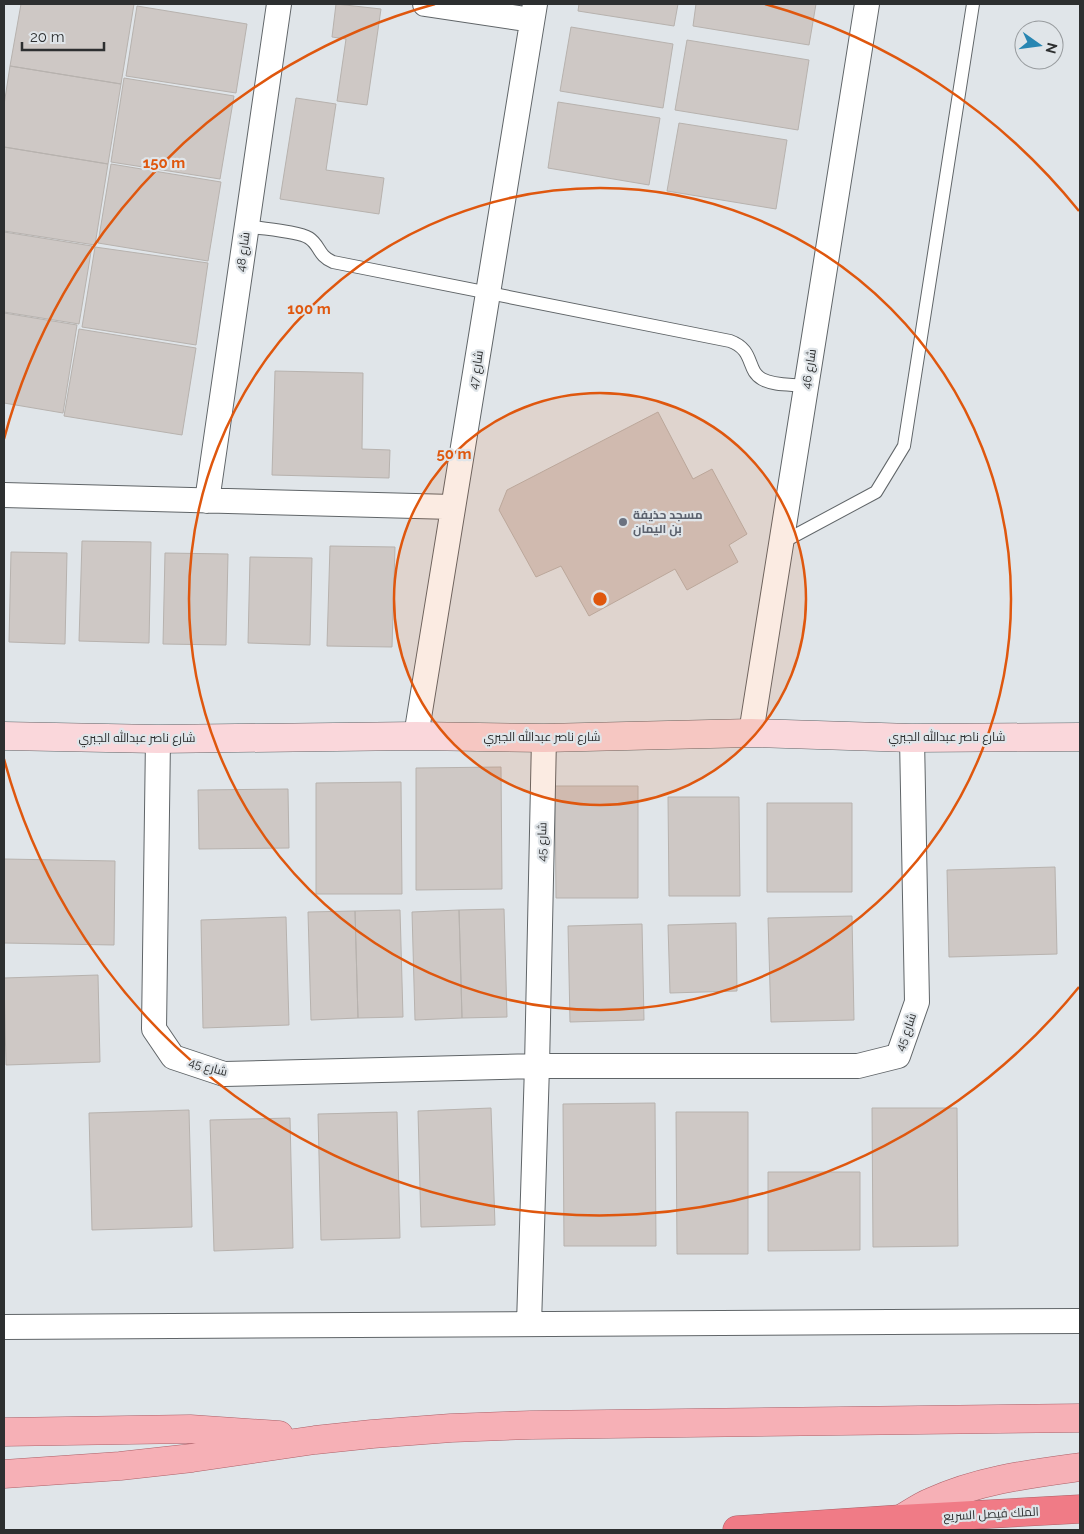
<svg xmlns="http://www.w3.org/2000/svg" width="1084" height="1534" font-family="Raleway,Cairo,sans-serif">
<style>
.building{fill:#cec8c5;stroke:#b7b2ae}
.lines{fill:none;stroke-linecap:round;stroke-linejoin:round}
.lane-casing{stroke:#606568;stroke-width:14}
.street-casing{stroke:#606568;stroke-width:26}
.secondary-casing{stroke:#606568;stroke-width:29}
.primary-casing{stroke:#ac6068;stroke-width:29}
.highway-casing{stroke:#ac6068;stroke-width:29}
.lane{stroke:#fff;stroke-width:12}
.street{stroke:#fff;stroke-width:24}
.secondary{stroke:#fad7db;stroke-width:28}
.primary{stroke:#f6b0b6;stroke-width:28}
.highway{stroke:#f07b86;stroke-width:28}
.ring{fill:none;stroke:#df570e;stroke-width:2.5}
.worship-dot{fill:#6b7280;stroke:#e0e5e9;stroke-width:2}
.labels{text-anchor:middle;stroke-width:4.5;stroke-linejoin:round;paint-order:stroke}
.street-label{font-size:12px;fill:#2d2f30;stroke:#e0e5e9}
.worship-label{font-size:12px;font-weight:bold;fill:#5b616d;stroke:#e0e5e9;text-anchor:start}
.centre{fill:#df570e;stroke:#e0e5e9;stroke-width:2.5}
.ring-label{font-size:15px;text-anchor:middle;font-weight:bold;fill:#df570e;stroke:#e0e5e9;stroke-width:4.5;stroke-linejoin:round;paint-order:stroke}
</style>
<rect width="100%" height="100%" fill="#e0e5e9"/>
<path class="building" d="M 21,4 L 134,4 L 121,84 L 10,66 Z
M 336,4 L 381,9 L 367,105 L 337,101 L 346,39 L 332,37 Z
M 579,4 L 678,4 L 674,26 L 578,11 Z
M 696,4 L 816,4 L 809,45 L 693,26 Z
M 137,6 L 247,24 L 236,93 L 126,76 Z
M 571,27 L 673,44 L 663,108 L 560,91 Z
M 687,40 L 809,60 L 798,130 L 675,110 Z
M 10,66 L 121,84 L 108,164 L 4,147 L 4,105 Z
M 124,78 L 234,96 L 220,179 L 111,162 Z
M 296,98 L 336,104 L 326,170 L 384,178 L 379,214 L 280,199 Z
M 558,102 L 660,118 L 649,185 L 548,168 Z
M 679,123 L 787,140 L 776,209 L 667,191 Z
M 4,147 L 108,164 L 95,245 L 4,231 Z
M 111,164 L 221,182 L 208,261 L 98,243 Z
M 4,232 L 92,246 L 79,324 L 4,312 Z
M 95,247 L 208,263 L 196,345 L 82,327 Z
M 4,313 L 77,325 L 63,413 L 4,403 Z
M 79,329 L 196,348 L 182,435 L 64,416 Z
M 275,371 L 363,373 L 362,449 L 390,450 L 389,478 L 272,475 Z
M 658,412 L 693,479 L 712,469 L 747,534 L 729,545 L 738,562 L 687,590 L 675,569 L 589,616 L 561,566 L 536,577 L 499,510 L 507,490 Z
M 82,541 L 151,542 L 149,643 L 79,641 Z
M 330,546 L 395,547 L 392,647 L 327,646 Z
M 11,552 L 67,553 L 65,644 L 9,642 Z
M 165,553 L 228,554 L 226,645 L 163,644 Z
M 250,557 L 312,558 L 310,645 L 248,643 Z
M 501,767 L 502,889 L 416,890 L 416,768 Z
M 401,782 L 402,894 L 316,894 L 316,783 Z
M 555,786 L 638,786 L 638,898 L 556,898 Z
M 288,789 L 289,848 L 199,849 L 198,790 Z
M 668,797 L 739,797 L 740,896 L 669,896 Z
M 767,803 L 852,803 L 852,892 L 767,892 Z
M 4,859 L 115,861 L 114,945 L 4,943 Z
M 1055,867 L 1057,954 L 949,957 L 947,870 Z
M 504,909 L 507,1017 L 462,1018 L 459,910 Z
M 400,910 L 403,1017 L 358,1018 L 355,911 Z
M 459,910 L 462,1018 L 415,1020 L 412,912 Z
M 355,911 L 358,1018 L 311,1020 L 308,912 Z
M 852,916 L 854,1020 L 771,1022 L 768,918 Z
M 286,917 L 289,1025 L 203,1028 L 201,920 Z
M 736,923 L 737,991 L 670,993 L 668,925 Z
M 642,924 L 644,1020 L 570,1022 L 568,926 Z
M 98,975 L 100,1062 L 6,1065 L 4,978 Z
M 655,1103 L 656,1246 L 564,1246 L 563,1104 Z
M 491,1108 L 495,1225 L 421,1227 L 418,1111 Z
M 872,1108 L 957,1108 L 958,1246 L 873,1247 Z
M 189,1110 L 192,1227 L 92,1230 L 89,1113 Z
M 397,1112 L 400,1238 L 321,1240 L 318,1114 Z
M 676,1112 L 748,1112 L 748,1254 L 677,1254 Z
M 290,1118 L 293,1248 L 214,1251 L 210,1120 Z
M 768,1172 L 860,1172 L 860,1250 L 768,1251 Z"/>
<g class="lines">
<g class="lane-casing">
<path id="lane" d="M 247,226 C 262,229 298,231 309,238 C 320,245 318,256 333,262 L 730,341 C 755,350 746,370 762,379 C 774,386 793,384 806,386
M 781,543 L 876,492 L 904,446 L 973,4"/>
</g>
<g class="street-casing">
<path id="street" d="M 425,4 L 532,20
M 4,495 L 453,507
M 207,501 L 279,4
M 751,733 L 867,4
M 416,736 L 535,4
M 158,739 L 154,1029 L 173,1057 L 224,1074 L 537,1066 L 858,1066 L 898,1056 L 917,1002 L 912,738
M 529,1324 L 537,1066 L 544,738
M 4,1327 L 1080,1321"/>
</g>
<g class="secondary-casing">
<path id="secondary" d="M 4,736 L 158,739 L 416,736 L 544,738 L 751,733 L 912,738 L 1080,737"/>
</g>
<g class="primary-casing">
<path id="primary" d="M 4,1432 L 190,1429 L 279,1435
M 4,1474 L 120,1466 L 192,1458 L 315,1440 L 372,1434 L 451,1428 L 531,1425 L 1080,1418
M 901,1519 C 911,1513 921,1506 931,1502 C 979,1480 1029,1474 1080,1467"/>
</g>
<g class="highway-casing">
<path id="highway" d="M 737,1530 L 901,1519 L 1080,1509"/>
</g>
<use href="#lane" class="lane"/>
<use href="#street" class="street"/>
<use href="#secondary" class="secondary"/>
<use href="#primary" class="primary"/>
<use href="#highway" class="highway"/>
</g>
<circle cx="600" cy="599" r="206" fill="#df570e" fill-opacity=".12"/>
<g class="ring">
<circle cx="600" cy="599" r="206"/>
<circle cx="600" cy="599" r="411"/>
<path d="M1079 987A617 617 0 0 1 4 759M4 439A617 617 0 0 1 435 4M765 4A617 617 0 0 1 1079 211"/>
</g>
<circle class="worship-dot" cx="623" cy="522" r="5"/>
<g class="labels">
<g class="street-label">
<text transform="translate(243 252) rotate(-82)" y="4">شارع 48</text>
<text transform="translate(809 369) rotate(-81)" y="4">شارع 46</text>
<text transform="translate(476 370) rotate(-81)" y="4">شارع 47</text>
<text x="542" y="741">شارع ناصر عبدالله الجبري</text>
<text x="947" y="741">شارع ناصر عبدالله الجبري</text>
<text x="137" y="742">شارع ناصر عبدالله الجبري</text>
<text transform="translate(542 842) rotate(-89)" y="4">شارع 45</text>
<text transform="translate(906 1032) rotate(-70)" y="4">شارع 45</text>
<text transform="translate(208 1067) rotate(15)" y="4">شارع 45</text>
<text transform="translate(991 1514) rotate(-3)" y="4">الملك فيصل السريع</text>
</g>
<g class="worship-label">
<text x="633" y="519">مسجد حذيفة<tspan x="633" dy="14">بن اليمان</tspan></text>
</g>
</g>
<circle cx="600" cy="599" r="8" class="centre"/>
<g class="ring-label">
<text x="164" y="168">150 m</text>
<text x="309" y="314">100 m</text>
<text x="454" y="459">50 m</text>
</g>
<rect width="1084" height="1534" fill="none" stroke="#2d2f30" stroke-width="10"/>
<g transform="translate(1039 45) rotate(104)"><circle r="24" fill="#e0e5e9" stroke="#989c9f"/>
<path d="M0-4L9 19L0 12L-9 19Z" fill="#2886b2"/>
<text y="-8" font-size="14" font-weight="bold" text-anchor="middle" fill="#2d2f30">N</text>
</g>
<path d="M22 42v8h82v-8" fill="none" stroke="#2d2f30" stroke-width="2.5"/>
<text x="30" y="42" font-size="15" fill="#2d2f30" stroke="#e0e5e9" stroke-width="4" paint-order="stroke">20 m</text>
</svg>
